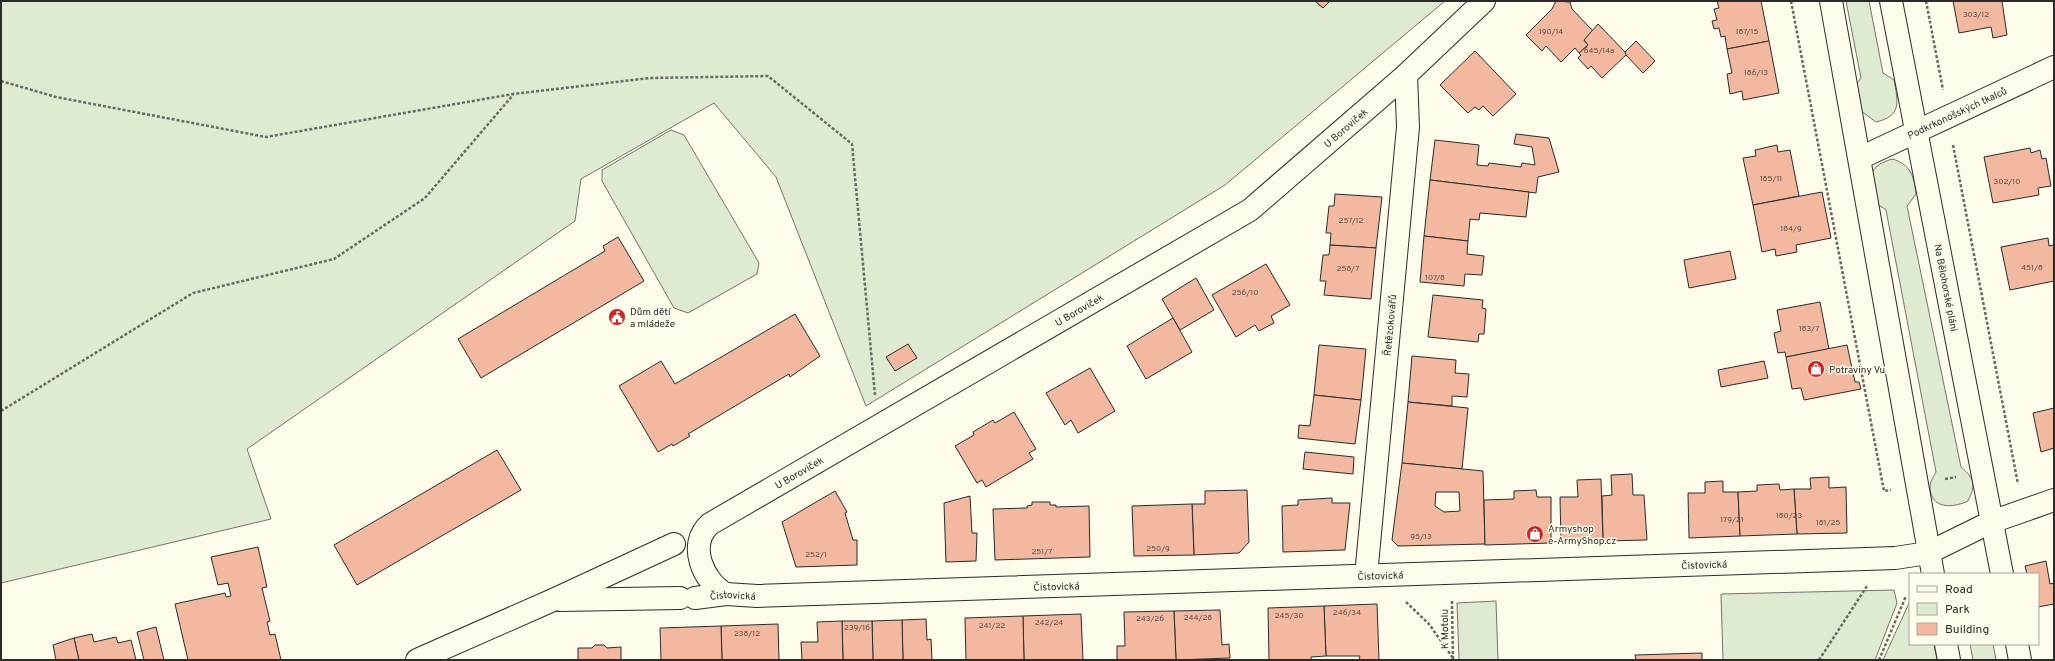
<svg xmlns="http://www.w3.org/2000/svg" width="2055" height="661" font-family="Overpass,sans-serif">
<rect width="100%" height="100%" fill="#fdfbea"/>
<g fill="#deebd1" stroke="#74746e">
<polygon points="1,1 1315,1 1323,8 1330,1 1445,1 1225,185 866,406 776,177 714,103 581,179 575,221 247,449 271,519 1,583"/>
<path d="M1846,1H1869L1883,73L1894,80C1898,102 1902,116 1876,122L1861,111L1854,87L1861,78Z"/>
<polygon points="671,130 684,135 759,263 757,274 688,313 674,308 602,181 602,170"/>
<path d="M1892,159C1911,164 1914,177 1916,194L1907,206L1961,467C1975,479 1976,484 1968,501C1953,508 1930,510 1930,486C1930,482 1934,476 1936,472L1886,210L1876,203C1871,179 1864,168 1892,159Z"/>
<polygon points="1894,590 1897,603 1875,660 1723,660 1721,594"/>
<polygon points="1496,601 1498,660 1459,660 1457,603"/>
<polygon points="1910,601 1910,644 1934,644 1937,660 1883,660"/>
<polygon points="1970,644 1993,644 1996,660 1973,660"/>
</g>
<g fill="#f2b8a0" stroke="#2b2b2b" fill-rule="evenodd">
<polygon points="1315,1 1330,1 1323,8"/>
<polygon points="1556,1 1570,2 1572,9 1593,31 1584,40 1588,45 1579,53 1575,48 1561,62 1546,46 1542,51 1526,35 1552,9"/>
<polygon points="1717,1 1761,1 1769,41 1727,49 1725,36 1721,37 1719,28 1714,29 1712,21 1717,20 1714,9 1719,8"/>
<polygon points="1953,1 2002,1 2007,35 1993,38 1991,27 1959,33"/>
<polygon points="1598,24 1627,54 1602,78 1591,66 1588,69 1578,58 1581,55 1579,53 1588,45 1584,40"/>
<polygon points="1636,41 1655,61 1643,73 1626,55 1625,52"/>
<polygon points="1769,41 1779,93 1743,100 1742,91 1730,94 1727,74 1732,73 1727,49"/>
<polygon points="1475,51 1516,94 1493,116 1483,106 1479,110 1475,107 1468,113 1440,85"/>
<polygon points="1516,134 1549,138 1559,172 1538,177 1536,193 1430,180 1435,140 1479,145 1477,165 1488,166 1489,163 1521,167 1522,163 1535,165 1532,147 1514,144"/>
<polygon points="1777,145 1778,152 1790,150 1799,196 1753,205 1743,158 1756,156 1755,150"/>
<polygon points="2030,148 2031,153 2040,150 2042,159 2046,158 2051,186 2038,188 2039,195 1993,203 1984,157"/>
<polygon points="1430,180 1529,192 1526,217 1480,213 1479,220 1470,219 1468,241 1424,236"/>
<polygon points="1822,192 1831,238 1796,245 1797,252 1776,256 1775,249 1762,252 1753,205"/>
<polygon points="1335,194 1382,197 1376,248 1330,245 1331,233 1326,233 1329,206 1334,206"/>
<polygon points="1424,236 1468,241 1467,254 1484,256 1482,275 1465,274 1464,286 1420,282"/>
<polygon points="618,237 644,281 481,378 458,339 605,251 603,246"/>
<polygon points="2048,238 2049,246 2054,245 2054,281 2010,290 2001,247"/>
<polygon points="1330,245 1376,248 1371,299 1324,295 1326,281 1320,281 1323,255 1329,255"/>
<polygon points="1730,251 1736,279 1689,288 1684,260"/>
<polygon points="1266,264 1290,305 1271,316 1274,323 1259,331 1255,325 1236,337 1212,295"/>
<polygon points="1196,278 1214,310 1180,330 1162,299"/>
<polygon points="1433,295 1483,300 1482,308 1486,309 1484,334 1479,334 1478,342 1428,337"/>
<polygon points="1820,302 1829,349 1786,357 1785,352 1778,353 1774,333 1781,331 1777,310"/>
<polygon points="795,314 820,356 790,377 789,374 688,434 690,436 673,446 672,444 658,452 619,386 661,361 675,384"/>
<polygon points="1173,318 1192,352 1146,379 1127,346"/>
<polygon points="908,344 917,358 895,371 886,357"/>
<polygon points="1319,345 1366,349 1361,400 1314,395"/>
<polygon points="1847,345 1855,382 1859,382 1861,389 1804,400 1801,388 1792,389 1786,357"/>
<polygon points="1412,356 1456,360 1455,373 1469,374 1467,397 1452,396 1452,406 1408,402"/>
<polygon points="1764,361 1768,378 1721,387 1718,370"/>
<polygon points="1090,368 1115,411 1078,433 1071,420 1065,425 1046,393"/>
<polygon points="1314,395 1361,400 1355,444 1298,438 1299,425 1310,426"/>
<polygon points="1408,402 1468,408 1462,469 1402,463"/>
<polygon points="2054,408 2054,448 2041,452 2033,413"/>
<polygon points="1014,412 1036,449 1029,453 1033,459 986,487 982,480 977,483 955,446 974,435 973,432 993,420 995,423"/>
<polygon points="497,450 521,490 357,585 334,545"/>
<polygon points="1305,452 1354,457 1353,474 1303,469"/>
<path d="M1402,463L1483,471L1485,544L1398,546L1392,540ZM1436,492H1459L1460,511L1444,512L1435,506Z"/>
<polygon points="1632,474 1633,495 1644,495 1647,540 1603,541 1602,496 1612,495 1611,475"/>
<polygon points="1829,477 1829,488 1846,487 1847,533 1797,534 1794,489 1811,489 1810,478"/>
<polygon points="1601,479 1603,541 1561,542 1560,497 1578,497 1577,480"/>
<polygon points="1723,481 1723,492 1738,492 1740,536 1689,538 1688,493 1705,493 1705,482"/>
<polygon points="1779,484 1780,490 1794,489 1797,534 1740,536 1738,492 1757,491 1757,485"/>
<polygon points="1247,490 1249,542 1239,553 1194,555 1192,504 1205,504 1205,491"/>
<polygon points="1536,490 1537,497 1551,497 1551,543 1485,545 1484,500 1514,499 1514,491"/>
<polygon points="835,491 847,512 845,513 853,540 857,540 857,565 796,567 782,522"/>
<polygon points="970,496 972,533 977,533 976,561 946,562 944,503"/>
<polygon points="1332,498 1332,503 1350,503 1345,550 1283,552 1282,506 1298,505 1298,500"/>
<polygon points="1032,502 1050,502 1050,505 1056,505 1056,507 1089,506 1090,557 995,560 993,509 1027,508 1027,506 1032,505"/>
<polygon points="1192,504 1194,555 1134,556 1132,506"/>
<polygon points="258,547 267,587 262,588 270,621 267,622 270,635 275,634 281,660 188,660 175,604 225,593 226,597 231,596 228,583 218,585 211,557"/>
<polygon points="2046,561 2050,584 2054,583 2054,604 2038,607 2038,574 2027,574 2025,566"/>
<polygon points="1377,604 1379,660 1359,660 1360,656 1326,656 1324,606"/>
<polygon points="1324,606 1326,656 1311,657 1311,660 1269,660 1268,608"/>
<polygon points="1220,610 1222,645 1229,644 1230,658 1176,660 1174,611"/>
<polygon points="1174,611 1176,660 1117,660 1117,646 1125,646 1124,612"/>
<polygon points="1081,614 1083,660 1024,660 1023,616"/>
<polygon points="1023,616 1024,660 966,660 965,618"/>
<polygon points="926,619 927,640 931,639 932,660 903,660 902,620"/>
<polygon points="902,620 903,660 873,660 872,621"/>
<polygon points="842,621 872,621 873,660 843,660"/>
<polygon points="842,621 843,660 802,660 801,642 818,642 817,622"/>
<polygon points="778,624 779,660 722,660 721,626"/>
<polygon points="721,626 722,660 661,660 660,628"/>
<polygon points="156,627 164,660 144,660 137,632"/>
<polygon points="92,634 94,642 116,637 118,643 131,640 136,660 79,660 74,638"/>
<polygon points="74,638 79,660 56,660 53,645"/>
<polygon points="595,645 604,645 607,648 621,647 621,660 578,660 578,648 592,648"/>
<polygon points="1702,653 1702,660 1636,660 1635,655"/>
</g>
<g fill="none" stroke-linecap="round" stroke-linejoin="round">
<g stroke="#2b2b2b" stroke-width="24">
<g id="minor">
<polyline points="1831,1 1933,574"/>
<path id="s1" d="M1891,1L2002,574"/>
<path id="s2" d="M1860,158L2054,67"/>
<path id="s3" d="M1366,576L1408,127L1406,75"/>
<path id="s4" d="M726,594C703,582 687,544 710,524L1250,210L1406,75L1484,1"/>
<path id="s5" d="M695,598L726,594L757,596L1895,558L1928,553L1991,522L2054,500"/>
<polyline points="560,600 680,598"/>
<polyline points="1946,644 1949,660"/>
<polyline points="2017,644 2020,660"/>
<polyline points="417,660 553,600 674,544"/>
</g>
</g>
<g stroke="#6a6964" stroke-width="2.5" stroke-dasharray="3 2" stroke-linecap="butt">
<polyline points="1791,1 1884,491 1891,490"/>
<polyline points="1926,1 1943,90"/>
<polyline points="1,81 56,97 266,137 513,94 650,78 768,76 852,144 875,395"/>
<polyline points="1953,145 2018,484"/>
<polyline points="1,411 193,293 334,259 425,198 513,95"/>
<polyline points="1945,479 1956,477"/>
<polyline points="1452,601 1453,660"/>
<polyline points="1406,602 1429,624 1453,658"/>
<polyline points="1819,660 1867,586"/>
<polyline points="1879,660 1906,596"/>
</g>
<use href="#minor" stroke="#fdfbea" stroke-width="22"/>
</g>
<defs>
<g id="civic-disc" transform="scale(0.9)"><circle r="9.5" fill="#c62828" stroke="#fdfbea"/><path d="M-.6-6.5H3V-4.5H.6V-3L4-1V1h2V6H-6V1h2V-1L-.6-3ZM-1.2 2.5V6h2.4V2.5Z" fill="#fff"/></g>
<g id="shop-disc" transform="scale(0.9)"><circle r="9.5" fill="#c62828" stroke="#fdfbea"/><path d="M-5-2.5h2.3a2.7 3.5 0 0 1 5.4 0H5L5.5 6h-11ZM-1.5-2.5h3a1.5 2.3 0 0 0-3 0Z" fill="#fff"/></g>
</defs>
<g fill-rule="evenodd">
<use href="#civic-disc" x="617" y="317"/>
<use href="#shop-disc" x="1816" y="369"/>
<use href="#shop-disc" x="1535" y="534"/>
</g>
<g text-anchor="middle" stroke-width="3" stroke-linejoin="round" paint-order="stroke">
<g font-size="8" fill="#5d4e48">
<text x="1976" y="17">303/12</text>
<text x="1551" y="34">190/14</text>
<text x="1747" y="34">187/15</text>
<text x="1599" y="53">645/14a</text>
<text x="1756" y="75">186/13</text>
<text x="1771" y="181">185/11</text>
<text x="2007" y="184">302/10</text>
<text x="1351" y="223">257/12</text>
<text x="1791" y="231">184/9</text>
<text x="2032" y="270">451/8</text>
<text x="1348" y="271">258/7</text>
<text x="1435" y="280">107/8</text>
<text x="1245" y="295">256/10</text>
<text x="1809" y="331">183/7</text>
<text x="1789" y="518">180/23</text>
<text x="1732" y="522">179/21</text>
<text x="1828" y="525">181/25</text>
<text x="1421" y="539">95/13</text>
<text x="1158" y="551">250/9</text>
<text x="1042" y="554">251/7</text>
<text x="816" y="557">252/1</text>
<text x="1347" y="615">246/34</text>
<text x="1289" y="618">245/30</text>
<text x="1198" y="620">244/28</text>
<text x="1150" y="621">243/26</text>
<text x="1049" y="625">242/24</text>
<text x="992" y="628">241/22</text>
<text x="857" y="630">239/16</text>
<text x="747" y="636">238/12</text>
</g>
<g font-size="10" fill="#2b2b2b" stroke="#fdfbea">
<text dy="4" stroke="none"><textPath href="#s2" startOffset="107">Podkrkonošských tkalců</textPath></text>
<text dy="4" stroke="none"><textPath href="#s4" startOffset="834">U Boroviček</textPath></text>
<text dy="4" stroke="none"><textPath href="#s1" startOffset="292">Na Bělohorské pláni</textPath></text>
<text dy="4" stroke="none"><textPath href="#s4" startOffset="510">U Boroviček</textPath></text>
<text dy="4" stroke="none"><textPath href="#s3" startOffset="252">Řetězokovářů</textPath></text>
<text dy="4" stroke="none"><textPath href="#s4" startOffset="186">U Boroviček</textPath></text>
<text dy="4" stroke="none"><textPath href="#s5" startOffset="1010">Čistovická</textPath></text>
<text dy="4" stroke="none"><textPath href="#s5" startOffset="686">Čistovická</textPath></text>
<text dy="4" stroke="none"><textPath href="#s5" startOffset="362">Čistovická</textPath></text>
<text dy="4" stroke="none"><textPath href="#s5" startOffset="38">Čistovická</textPath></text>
<text transform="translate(1444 629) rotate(-91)" y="4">K Motolu</text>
</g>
<g font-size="10" fill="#2b2b2b" stroke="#fdfbea" text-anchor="start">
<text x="630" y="315">Dům dětí<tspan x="630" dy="12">a mládeže</tspan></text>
<text x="1829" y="373">Potraviny Vu</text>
<text x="1548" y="532">Armyshop<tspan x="1548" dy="12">e-ArmyShop.cz</tspan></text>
</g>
</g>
<rect width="2055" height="661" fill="none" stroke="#2b2b2b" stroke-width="4"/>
<rect x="1909" y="573" width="130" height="72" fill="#fdfbea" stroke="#a9a89e"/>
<rect x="1917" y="586" width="20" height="6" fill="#fdfbea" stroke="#a9a89e"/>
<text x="1945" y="593" font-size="12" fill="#2b2b2b">Road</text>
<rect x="1917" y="603" width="20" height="12" fill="#deebd1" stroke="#a9a89e"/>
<text x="1945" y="613" font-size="12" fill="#2b2b2b">Park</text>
<rect x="1917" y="623" width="20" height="12" fill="#f2b8a0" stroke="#a9a89e"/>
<text x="1945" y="633" font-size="12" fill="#2b2b2b">Building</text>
</svg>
